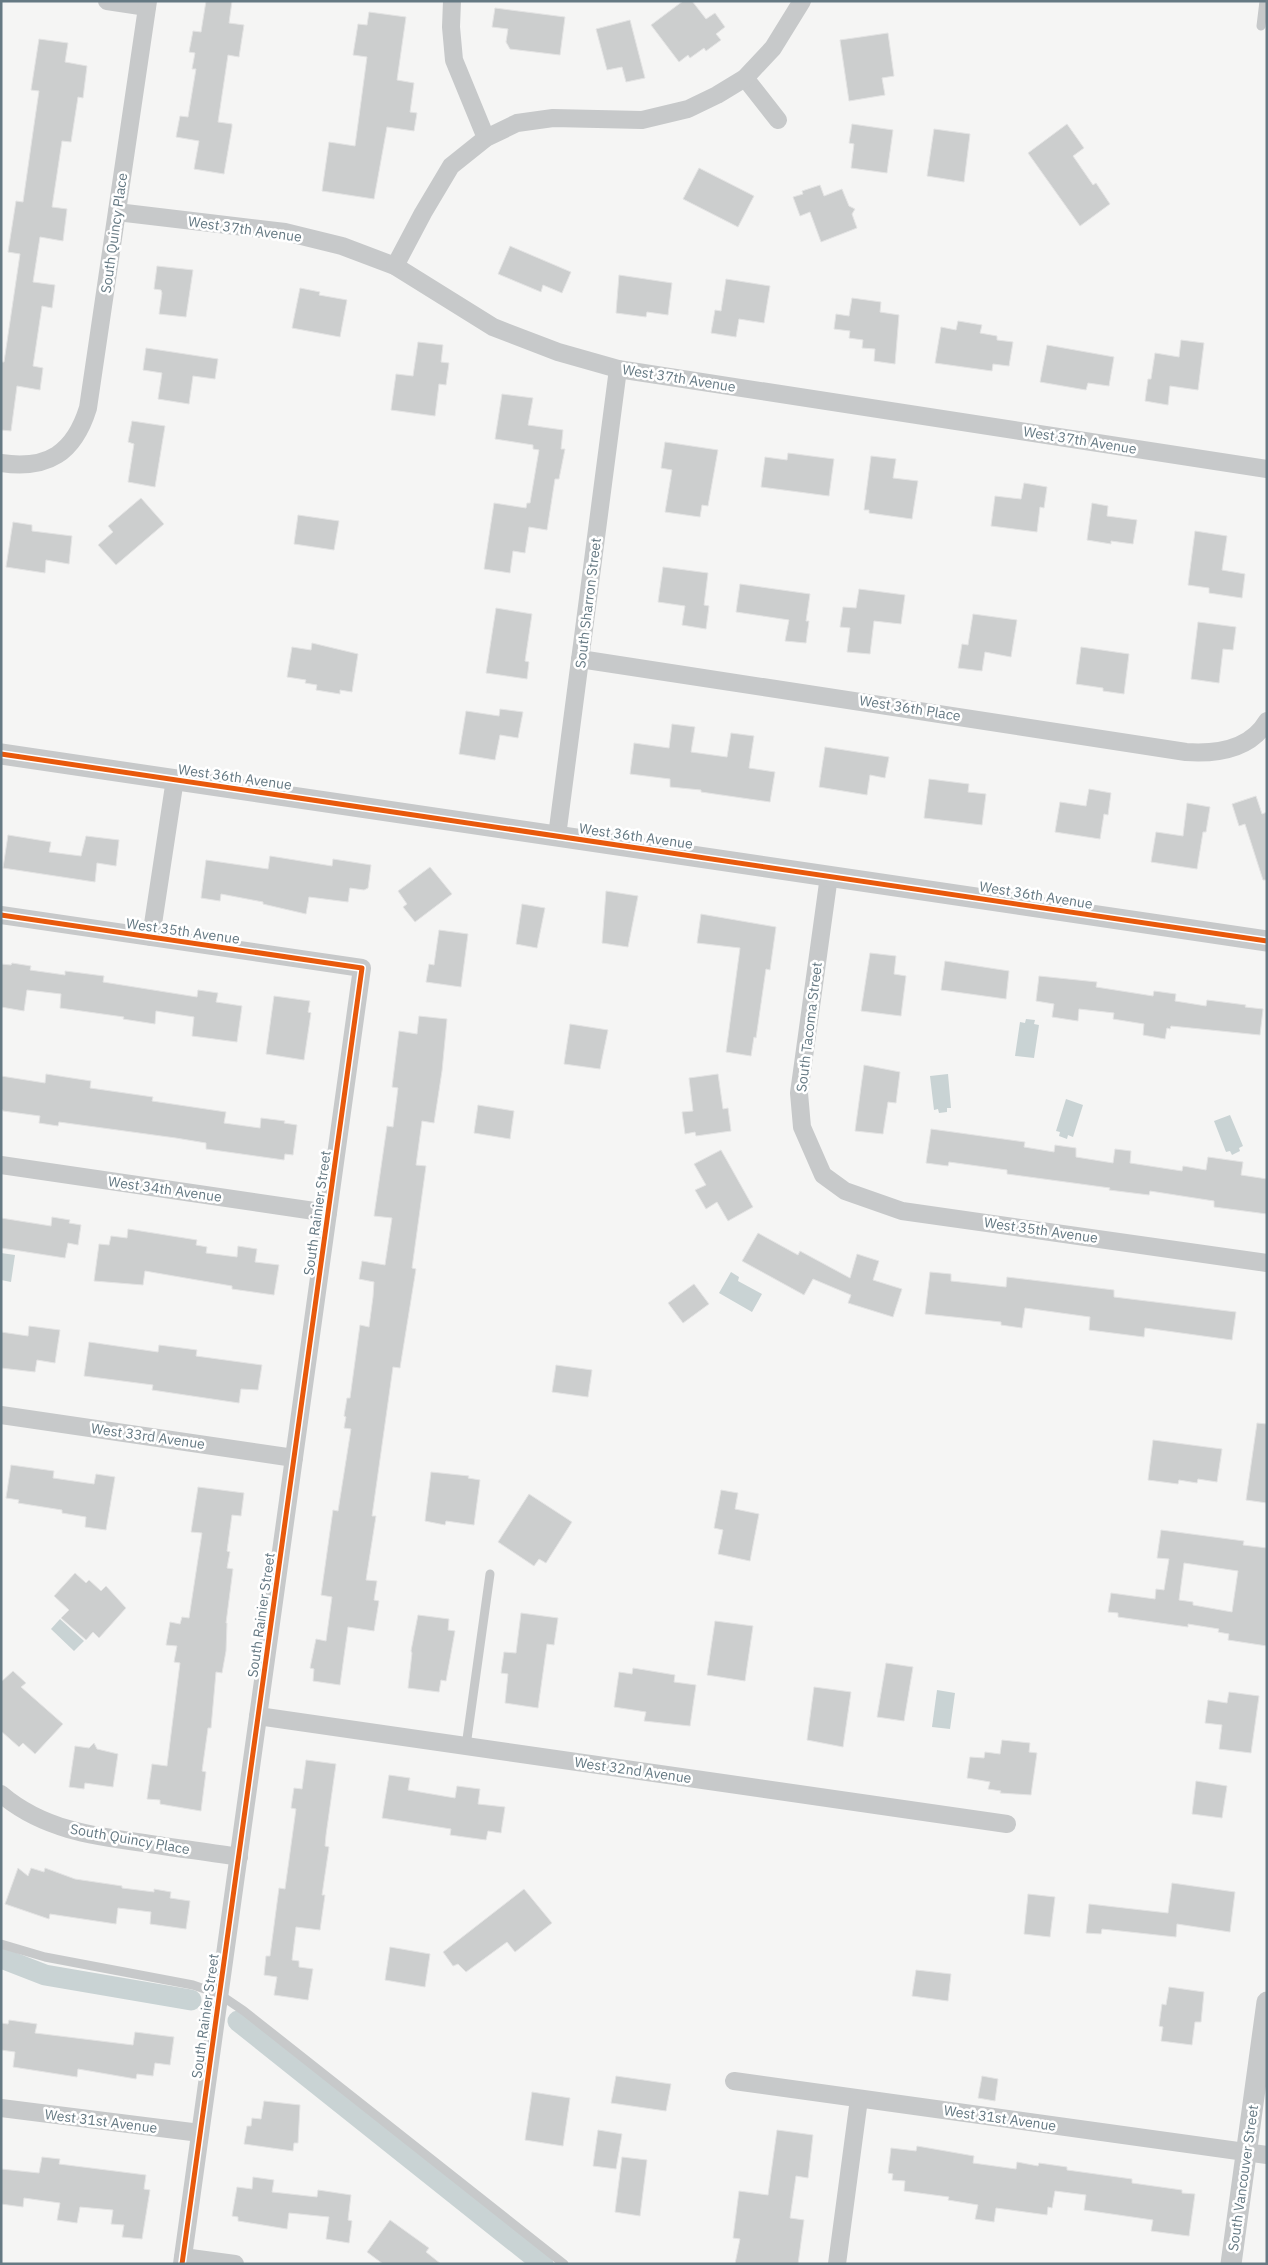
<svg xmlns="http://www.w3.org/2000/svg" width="1268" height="2265" font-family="'IBM Plex Sans',sans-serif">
<rect width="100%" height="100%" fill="#f5f5f4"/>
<g fill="#c9d3d4">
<polygon points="1026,1019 1035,1020 1034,1024 1039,1025 1034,1058 1015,1056 1020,1022 1025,1023"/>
<polygon points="948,1074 951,1108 947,1108 947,1112 939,1113 938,1109 934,1110 930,1076"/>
<polygon points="1066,1099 1083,1105 1073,1137 1068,1135 1067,1139 1059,1136 1060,1132 1056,1131"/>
<polygon points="1230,1115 1243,1146 1239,1148 1240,1151 1232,1155 1230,1151 1226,1152 1214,1121"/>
<polygon points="1,1253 15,1255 11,1282 1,1280"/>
<polygon points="731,1272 739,1277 738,1281 762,1294 752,1312 719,1293"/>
<polygon points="60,1619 84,1641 74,1651 51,1629"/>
<polygon points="937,1690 955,1693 950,1729 932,1727"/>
</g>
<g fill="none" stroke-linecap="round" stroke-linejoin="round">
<g stroke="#c9d3d4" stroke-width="21">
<polyline points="1,1958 45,1975 191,2000"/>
<polyline points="238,2021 543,2264"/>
</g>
</g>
<g fill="#cccece" stroke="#e4e4e4" fill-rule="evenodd">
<polygon points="206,1 232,1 229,23 244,25 239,57 228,55 218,122 232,124 232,127 224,174 194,169 199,141 176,137 180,116 188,117 196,69 192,69 195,53 189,52 193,31 201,32"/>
<polygon points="683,1 692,1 706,19 715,13 725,27 716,34 721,40 706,51 704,48 690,58 688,55 679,62 651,25"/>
<polygon points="495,8 565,17 560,55 510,49 506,42 508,29 492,27"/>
<polygon points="369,12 406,17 397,80 414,83 410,112 417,113 414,131 387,127 374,199 322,191 329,142 355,146 367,57 353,55 358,24 367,25"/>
<polygon points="630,20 645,78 626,82 622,67 607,70 596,29"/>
<polygon points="888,33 894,76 882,78 885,95 849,101 840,40"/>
<polygon points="39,39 68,43 65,62 87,66 83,98 78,97 71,142 62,141 52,207 67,209 63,241 40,237 33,282 55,285 52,308 42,306 33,366 43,368 40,390 17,386 11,431 1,430 1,362 4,362 20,254 8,252 16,201 23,202 33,132 39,91 31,90"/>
<polygon points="852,124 893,130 887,173 851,168 854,144 849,143"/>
<polygon points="1067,124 1084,148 1073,156 1093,185 1096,183 1110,204 1080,226 1028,153"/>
<polygon points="934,129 970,134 964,182 927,176"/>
<polygon points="699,168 754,196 738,227 683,199"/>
<polygon points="820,185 824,196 842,189 849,206 855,209 852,214 857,228 821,242 810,212 800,216 793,197 803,194 802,191"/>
<polygon points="510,246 571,272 562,293 543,285 541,292 498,274"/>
<polygon points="157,266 193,270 186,317 159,314 162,293 161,290 154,289"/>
<polygon points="619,275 672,283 668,315 647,312 646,317 616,313"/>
<polygon points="726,279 770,286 764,323 739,319 736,337 711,333 715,310 721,311"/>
<polygon points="300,288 320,292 319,295 347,300 340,337 292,328"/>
<polygon points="852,298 881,302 880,312 899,315 895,364 874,361 875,349 862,348 863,340 849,338 850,331 834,329 836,314 849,316"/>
<polygon points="958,321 982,325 980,333 997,336 997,340 1013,342 1009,366 993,364 992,371 935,363 941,327 956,330"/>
<polygon points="1181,340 1204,343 1198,390 1170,386 1168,405 1145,401 1148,379 1151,379 1155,353 1179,357"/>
<polygon points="418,342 443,345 441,362 449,363 446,385 439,384 435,416 391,410 396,374 413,376"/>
<polygon points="1047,345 1114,357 1109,386 1088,383 1086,390 1040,382"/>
<polygon points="146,348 218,359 215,379 193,376 189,404 158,399 162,373 143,370"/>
<polygon points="502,394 533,398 528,425 563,430 561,449 565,449 559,479 555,479 547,530 529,527 525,553 513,551 510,573 484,569 494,503 526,508 527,503 530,503 539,450 533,449 533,445 495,439"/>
<polygon points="132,421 165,426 155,487 128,482 134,444 128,442"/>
<polygon points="665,442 718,450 708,506 702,505 700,517 665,512 672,470 661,468"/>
<polygon points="788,453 834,459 829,496 761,487 765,457 787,460"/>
<polygon points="871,456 896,459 893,478 918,481 912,519 869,513 869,510 864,510"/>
<polygon points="1024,483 1047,487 1044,508 1040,507 1037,532 991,526 995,496 1021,499"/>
<polygon points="141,498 164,524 116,565 98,545 113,532 108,526"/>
<polygon points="1092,503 1108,506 1107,516 1137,520 1133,544 1111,541 1111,544 1087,540"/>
<polygon points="298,515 339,521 334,550 294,544"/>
<polygon points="13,522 32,525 32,531 72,536 69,564 46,560 45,573 6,567"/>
<polygon points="1195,531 1227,536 1222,570 1245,574 1242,598 1209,593 1209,588 1188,585"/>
<polygon points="663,567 708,573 704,605 709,606 706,629 682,625 685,606 658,602"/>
<polygon points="740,584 810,594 806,621 809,621 806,643 785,641 789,620 736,612"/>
<polygon points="859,589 905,595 901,624 874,621 870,654 847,652 850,628 840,627 843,607 856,608"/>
<polygon points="496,608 532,614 525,661 529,662 527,679 486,673"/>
<polygon points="973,614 1017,620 1011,657 985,652 982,671 958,668 962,644 968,645"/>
<polygon points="1198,622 1236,627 1233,650 1223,649 1219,683 1191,679"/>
<polygon points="312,643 358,654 352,692 340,690 340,694 316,690 317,685 305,683 306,680 287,677 292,647 311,650"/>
<polygon points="1081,647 1129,654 1124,694 1103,691 1103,688 1076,684"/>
<polygon points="500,709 523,712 518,738 500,735 495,760 459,754 466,711 499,716"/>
<polygon points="672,724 695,727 691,752 727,757 731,733 754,736 749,768 775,772 770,802 701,792 701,790 670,787 670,779 630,774 634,743 669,748"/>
<polygon points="825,747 889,757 885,778 870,775 867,795 819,787"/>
<polygon points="929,779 969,784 968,792 986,794 982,825 924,818"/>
<polygon points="1089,789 1111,793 1108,815 1104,814 1100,839 1055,832 1060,802 1086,806"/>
<polygon points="1256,796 1262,814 1267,812 1267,880 1263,880 1245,824 1239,826 1232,804"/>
<polygon points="1187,803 1210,807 1206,832 1203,832 1197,869 1151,862 1156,832 1183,836"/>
<polygon points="8,835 51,842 49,852 81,856 86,836 119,840 116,866 97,863 95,882 3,868"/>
<polygon points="270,856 332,866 333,859 371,865 368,888 364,890 350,888 348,902 309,897 306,914 263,904 263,902 221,894 220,901 201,898 206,860 268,869"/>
<polygon points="430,867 452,894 415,922 403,907 407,904 398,891"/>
<polygon points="606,891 638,896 628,947 602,943"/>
<polygon points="522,904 545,908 537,948 516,944"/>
<polygon points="701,914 776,927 770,970 766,969 756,1038 754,1037 751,1056 726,1052 740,948 697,943"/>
<polygon points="439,930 468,934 461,987 426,982 429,964 434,965"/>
<polygon points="870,953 896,956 894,974 906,976 901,1016 861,1011"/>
<polygon points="945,961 1009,971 1006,999 941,990"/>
<polygon points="12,963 31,966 30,970 65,975 65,971 104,976 103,982 197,997 198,990 218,993 216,1002 242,1006 237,1042 192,1036 194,1017 156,1011 155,1024 123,1019 124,1017 60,1008 61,994 27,990 24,1011 1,1007 1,964 11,965"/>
<polygon points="1039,976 1097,982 1096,987 1153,996 1154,991 1176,994 1175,1001 1206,1006 1207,1000 1246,1005 1245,1007 1263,1009 1260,1035 1171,1026 1170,1029 1167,1028 1165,1039 1143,1035 1144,1024 1113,1019 1114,1013 1079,1009 1078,1021 1052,1017 1054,1004 1036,1001"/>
<polygon points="274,996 310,1001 308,1012 311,1013 304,1060 266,1054"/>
<polygon points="419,1016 447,1019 442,1071 434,1123 422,1121 416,1165 426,1166 412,1268 416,1269 400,1368 393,1367 372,1516 376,1516 366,1580 377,1581 374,1600 379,1601 374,1631 348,1627 340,1685 313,1681 314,1669 310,1668 316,1639 326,1641 332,1597 321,1595 333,1510 338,1511 351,1429 344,1428 346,1417 344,1416 347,1398 350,1398 360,1325 369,1327 373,1297 374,1282 359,1279 362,1261 385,1265 392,1218 374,1216 387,1126 393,1127 398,1088 392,1087 399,1031 417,1034"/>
<polygon points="570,1024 608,1030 600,1069 564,1064"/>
<polygon points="864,1065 900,1072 896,1103 888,1102 883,1134 855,1131"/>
<polygon points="46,1074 91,1081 90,1088 153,1097 152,1101 226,1112 224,1123 260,1128 261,1118 285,1121 284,1123 297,1125 293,1155 285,1154 284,1160 206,1149 206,1143 176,1138 59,1122 58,1126 39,1123 40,1116 3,1111 1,1108 1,1076 45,1083"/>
<polygon points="718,1074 723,1109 728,1108 731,1131 696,1136 695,1132 685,1134 682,1112 693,1111 689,1078"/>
<polygon points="478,1105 514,1111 510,1139 474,1133"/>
<polygon points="931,1129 1025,1142 1024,1147 1054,1152 1055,1145 1076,1148 1076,1157 1113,1163 1115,1149 1131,1151 1130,1163 1182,1171 1183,1166 1206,1170 1208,1157 1243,1162 1241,1175 1267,1179 1267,1214 1214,1207 1214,1201 1150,1191 1149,1195 1109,1190 1110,1188 1007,1174 1007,1170 949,1162 948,1166 926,1163"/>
<polygon points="721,1150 753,1207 728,1221 717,1202 706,1209 695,1190 706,1185 694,1164"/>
<polygon points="52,1217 70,1220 69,1223 81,1225 78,1245 68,1243 65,1258 1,1248 1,1218 51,1226"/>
<polygon points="128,1229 197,1240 196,1245 207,1247 206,1253 237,1257 238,1246 257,1249 255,1262 279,1265 274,1295 232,1289 232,1286 145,1271 143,1285 94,1281 99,1244 109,1245 111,1236 127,1238"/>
<polygon points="758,1233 798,1255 800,1251 850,1278 857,1254 879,1261 873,1280 902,1289 893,1317 848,1303 851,1295 813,1279 804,1295 742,1261"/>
<polygon points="930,1272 951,1274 951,1281 1006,1287 1007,1277 1114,1290 1114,1297 1236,1312 1232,1340 1145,1328 1144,1337 1089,1330 1090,1317 1025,1308 1022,1328 1001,1325 1001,1322 925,1314"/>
<polygon points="694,1284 709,1304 683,1323 668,1303"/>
<polygon points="29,1326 60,1330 55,1363 37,1360 35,1372 1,1368 1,1332 28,1336"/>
<polygon points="89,1342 158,1352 159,1345 197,1350 196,1356 262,1365 258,1390 241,1389 239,1403 152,1390 153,1385 84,1376"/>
<polygon points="556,1365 592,1370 588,1397 552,1392"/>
<polygon points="1257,1423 1267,1424 1267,1503 1246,1500"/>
<polygon points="1153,1440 1222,1449 1217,1482 1198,1479 1197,1483 1179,1480 1178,1484 1148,1480"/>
<polygon points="11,1465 54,1471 53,1478 94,1484 96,1474 115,1477 106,1530 85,1527 86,1517 62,1513 62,1510 18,1503 19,1500 6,1498"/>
<polygon points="431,1472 469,1476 468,1478 480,1480 474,1525 446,1521 445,1525 425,1521"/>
<polygon points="198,1487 244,1493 241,1516 232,1515 227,1551 230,1552 227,1568 233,1569 226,1623 227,1623 226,1651 222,1673 216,1672 211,1728 208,1728 202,1771 206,1772 201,1811 160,1804 160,1800 147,1799 152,1764 167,1766 180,1663 174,1662 177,1646 166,1645 170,1622 180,1624 182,1617 189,1618 202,1533 191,1532"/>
<polygon points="721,1490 738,1493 735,1509 759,1514 750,1561 718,1554 723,1530 714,1528"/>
<polygon points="529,1494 572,1522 546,1563 539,1559 534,1566 498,1542"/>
<path d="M1161,1530L1244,1541L1243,1545L1267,1548V1646L1228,1640L1229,1634L1218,1632L1219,1629L1188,1624V1627L1118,1617V1613L1108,1612L1111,1593L1155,1599L1156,1589L1164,1590L1169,1559L1157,1558ZM1184,1563L1238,1571L1232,1612L1193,1605V1602L1179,1600Z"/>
<polygon points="75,1573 86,1583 89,1580 101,1591 106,1586 126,1608 99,1638 93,1632 86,1640 61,1618 69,1610 54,1596"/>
<polygon points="521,1613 558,1618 554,1645 547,1644 538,1708 505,1703 508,1674 501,1673 504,1652 516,1653"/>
<polygon points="418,1615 449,1619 448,1630 455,1631 446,1681 441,1680 439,1692 408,1688 412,1653 411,1651"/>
<polygon points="715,1621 753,1626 745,1681 707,1675"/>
<polygon points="886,1663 913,1667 904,1721 877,1717"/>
<polygon points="633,1668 675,1675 674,1682 696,1685 690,1726 644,1721 646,1712 614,1707 619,1672 632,1674"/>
<polygon points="13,1671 26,1683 21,1687 63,1724 35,1754 23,1743 19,1747 1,1731 1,1682"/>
<polygon points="814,1687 851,1692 843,1747 807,1740"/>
<polygon points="1229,1692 1259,1696 1251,1753 1219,1749 1222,1725 1205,1723 1208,1700 1227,1703"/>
<polygon points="1002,1740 1030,1743 1029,1752 1037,1753 1031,1795 1000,1793 1001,1791 988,1789 990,1782 967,1778 970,1757 984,1758 985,1752 1000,1754"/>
<polygon points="94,1743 97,1749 118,1754 113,1787 85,1783 84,1789 69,1787 75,1746 89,1748"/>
<polygon points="306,1760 336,1764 326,1835 325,1846 329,1847 322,1895 325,1895 320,1930 296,1927 292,1960 299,1961 299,1967 313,1969 308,2000 274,1995 277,1977 264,1975 266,1956 270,1956 279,1888 285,1889 296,1809 291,1808 294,1788 302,1789"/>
<polygon points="389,1775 410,1778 408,1790 455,1798 457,1786 480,1789 478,1804 505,1807 501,1833 488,1831 486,1840 450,1835 451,1829 382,1818"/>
<polygon points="1196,1781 1227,1786 1222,1818 1192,1814"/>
<polygon points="18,1868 28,1876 31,1868 44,1872 45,1868 75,1879 122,1886 122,1888 154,1892 154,1889 171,1892 170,1898 190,1901 186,1929 150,1924 151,1912 118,1908 116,1924 50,1914 49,1919 5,1904"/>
<polygon points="1172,1883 1235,1892 1230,1932 1177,1924 1176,1937 1102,1929 1101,1934 1086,1933 1089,1904 1168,1913"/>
<polygon points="524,1889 552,1923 515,1952 507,1942 466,1972 458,1964 453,1966 443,1952"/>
<polygon points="1028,1894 1055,1897 1050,1937 1024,1934"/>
<polygon points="390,1947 430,1954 425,1987 385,1980"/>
<polygon points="916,1970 951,1974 948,2001 912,1996"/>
<polygon points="1169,1987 1204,1992 1201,2022 1195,2022 1192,2045 1161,2041 1163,2027 1159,2026 1162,2004 1166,2005"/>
<polygon points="9,2020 37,2024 35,2033 133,2045 135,2032 174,2037 170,2065 155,2063 153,2076 137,2074 136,2079 78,2069 77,2077 13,2067 15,2052 1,2050 1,2023 8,2024"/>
<polygon points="616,2076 671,2084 666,2111 611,2103"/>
<polygon points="982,2076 998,2079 995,2101 978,2098"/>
<polygon points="532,2092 570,2098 563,2146 525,2140"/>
<polygon points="264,2101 300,2105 298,2143 294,2143 293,2151 244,2144 247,2126 251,2126 252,2118 261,2119"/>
<polygon points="598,2130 622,2134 616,2169 593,2166"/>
<polygon points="777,2130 813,2135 808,2178 796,2176 790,2218 804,2220 798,2264 735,2264 740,2239 733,2238 739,2191 768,2195"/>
<polygon points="917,2146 974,2156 973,2163 1016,2169 1017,2162 1038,2166 1039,2163 1067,2167 1067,2170 1132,2179 1132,2183 1182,2190 1182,2193 1195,2194 1189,2236 1151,2231 1153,2220 1084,2210 1086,2195 1055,2191 1052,2208 1048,2207 1047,2215 996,2208 994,2222 975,2219 978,2205 948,2200 949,2197 904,2191 905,2181 892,2180 893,2174 888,2173 891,2148 916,2151"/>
<polygon points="42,2157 60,2159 59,2164 146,2175 144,2189 150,2190 142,2239 122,2237 124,2225 111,2224 113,2210 80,2207 77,2223 57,2220 60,2203 24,2198 23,2207 1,2204 1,2169 39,2173"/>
<polygon points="622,2157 647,2160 640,2216 615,2212"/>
<polygon points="253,2177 274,2180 272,2192 317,2197 318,2190 351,2195 348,2220 352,2221 349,2243 326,2239 329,2217 289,2213 287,2229 238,2221 238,2217 232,2216 237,2187 252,2189"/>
<polygon points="390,2220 429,2248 426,2252 441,2264 383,2264 367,2252"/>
</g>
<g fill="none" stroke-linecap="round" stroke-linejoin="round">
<g stroke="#c7c9ca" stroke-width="9">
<polyline points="1261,26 1264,1"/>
<polyline points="466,1746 490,1574"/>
<polyline points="1,1944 45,1957 193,1985 219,1994 244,2011 564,2264"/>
</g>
<g stroke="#c7c9ca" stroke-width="18">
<polyline points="107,1 147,7"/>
<polyline points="452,1 451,27 454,60 486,138"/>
<polyline points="745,78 778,120"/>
<polyline points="117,212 285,232 342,246 395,266 493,327 558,352 618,369 1267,469"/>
<polyline points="395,266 423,213 451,166 486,138 517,123 553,118 642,120 688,109 717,95 745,78 773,48 802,1"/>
<path d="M1,463C48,470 74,453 88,408L148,1"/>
<path d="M580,659L1186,752C1216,754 1250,750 1267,721"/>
<polyline points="557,836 618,369"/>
<polyline points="829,876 799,1093 802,1127 823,1175 845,1191 902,1211 1267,1263"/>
<polyline points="1,915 362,968 182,2264"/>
<polyline points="151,937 175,779"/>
<polyline points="1,1165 328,1213"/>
<polyline points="1,1415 294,1458"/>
<polyline points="258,1716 1007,1824"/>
<path d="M1,1794C42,1829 92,1836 144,1843C175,1848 207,1852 239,1857"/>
<polyline points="734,2081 1267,2155"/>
<polyline points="1,2108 200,2133"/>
<polyline points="183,2257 235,2264"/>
<polyline points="837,2264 859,2099"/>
</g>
<g stroke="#c7c9ca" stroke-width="21">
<polyline points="1,754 1267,941"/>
<polyline points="1231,2264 1267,2002"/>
</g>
<g stroke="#fff" stroke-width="8">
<g id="cycleway">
<polyline points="1,754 1267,941"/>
<polyline points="1,915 362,968 182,2264"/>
</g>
</g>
<use href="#cycleway" stroke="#e8590c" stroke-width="5"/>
</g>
<g text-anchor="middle" stroke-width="5" stroke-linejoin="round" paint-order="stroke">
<g font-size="14" fill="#657983" stroke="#fff">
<text transform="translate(245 229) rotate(8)" y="5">West 37th Avenue</text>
<text transform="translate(114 233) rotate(-82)" y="5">South Quincy Place</text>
<text transform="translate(679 378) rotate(9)" y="5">West 37th Avenue</text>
<text transform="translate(1080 440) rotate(9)" y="5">West 37th Avenue</text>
<text transform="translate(588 603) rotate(-83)" y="5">South Sharron Street</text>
<text transform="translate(910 708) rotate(9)" y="5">West 36th Place</text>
<text transform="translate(235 777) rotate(8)" y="5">West 36th Avenue</text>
<text transform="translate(636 836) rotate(8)" y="5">West 36th Avenue</text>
<text transform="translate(1036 895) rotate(9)" y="5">West 36th Avenue</text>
<text transform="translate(183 931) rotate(8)" y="5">West 35th Avenue</text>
<text transform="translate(809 1027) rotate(-83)" y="5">South Tacoma Street</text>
<text transform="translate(165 1189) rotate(8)" y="5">West 34th Avenue</text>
<text transform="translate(317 1213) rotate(-82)" y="5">South Rainier Street</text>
<text transform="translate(1041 1230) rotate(8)" y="5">West 35th Avenue</text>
<text transform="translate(148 1436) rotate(8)" y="5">West 33rd Avenue</text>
<text transform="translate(261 1615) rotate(-82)" y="5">South Rainier Street</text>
<text transform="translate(633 1770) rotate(8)" y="5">West 32nd Avenue</text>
<text transform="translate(130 1839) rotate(10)" y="5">South Quincy Place</text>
<text transform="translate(205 2016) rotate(-82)" y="5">South Rainier Street</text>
<text transform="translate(1000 2118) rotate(8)" y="5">West 31st Avenue</text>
<text transform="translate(101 2121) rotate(7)" y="5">West 31st Avenue</text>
<text transform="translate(1243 2178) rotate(-82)" y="5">South Vancouver Street</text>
</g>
</g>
<rect width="1268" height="2265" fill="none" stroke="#657983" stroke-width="5"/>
</svg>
